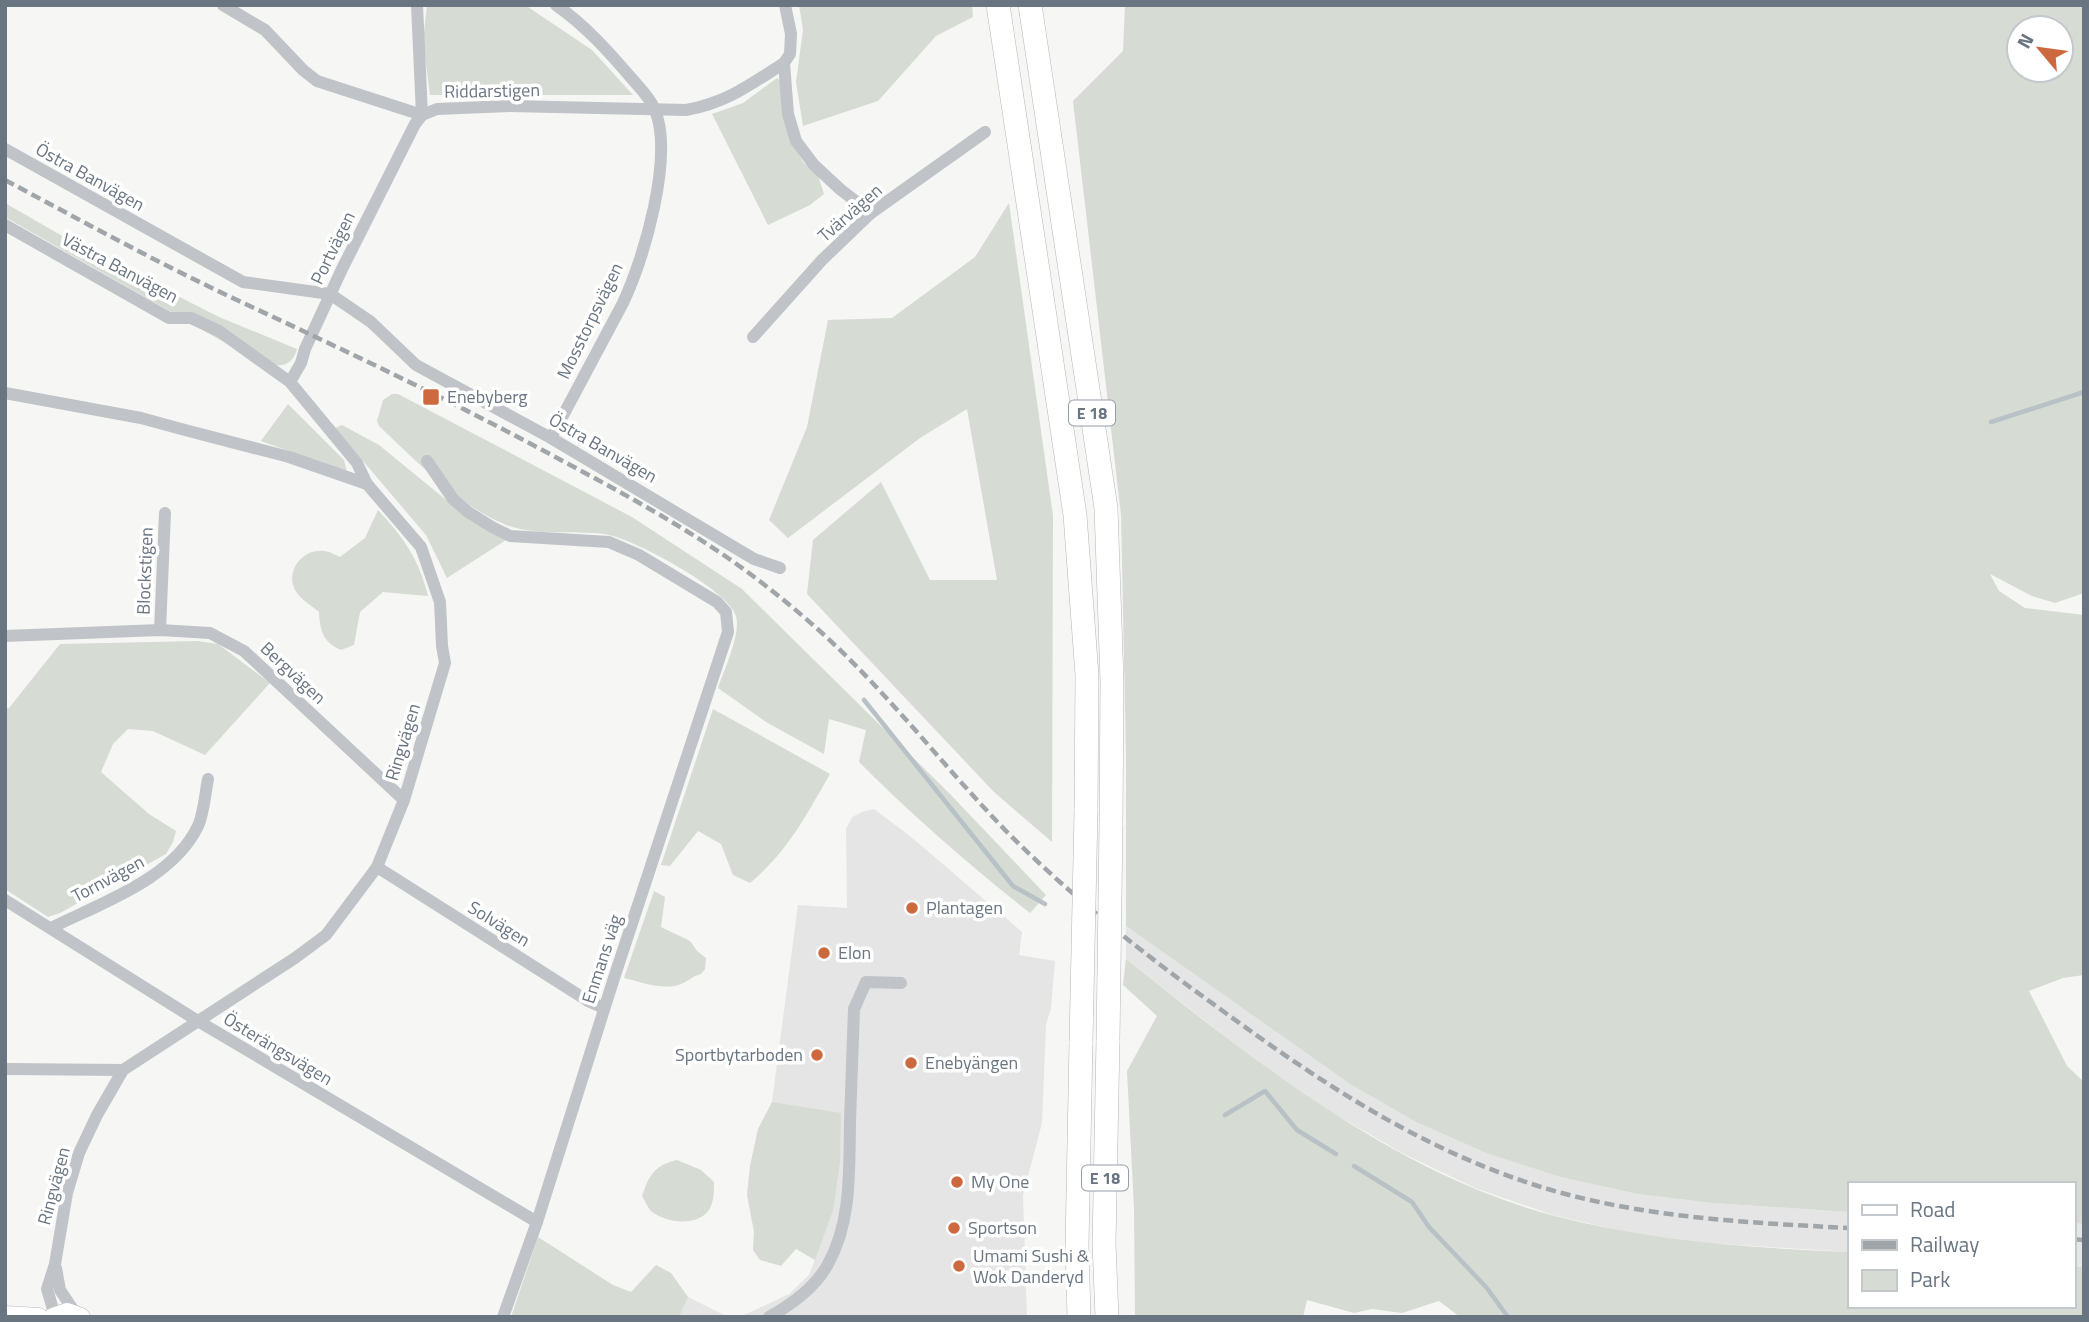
<svg xmlns="http://www.w3.org/2000/svg" width="2089" height="1322" font-family="'Titillium Web',sans-serif">
<rect width="100%" height="100%" fill="#f6f6f4"/>
<g fill="#e4e5e4">
<polygon points="874,809 910,836 1022,932 1019,955 1055,961 1051,1009 1046,1024 1042,1123 1023,1195 1027,1317 740,1317 789,1294 809,1275 833,1211 841,1114 772,1102 798,905 847,908 846,829 852,817 862,812"/>
<polygon points="1126,926 1350,1084 1416,1122 1486,1153 1560,1177 1638,1194 1712,1203 1849,1212 1849,1252 1706,1243 1630,1233 1553,1215 1475,1188 1402,1153 1333,1113 1267,1069 1126,959"/>
<polygon points="2073,1223 2084,1224 2084,1267 2073,1267"/>
<polygon points="688,1297 728,1317 679,1317"/>
</g>
<g fill="#d6dbd3" fill-rule="evenodd">
<polygon points="427,5 525,5 592,50 633,95 430,95 423,41"/>
<polygon points="799,5 972,5 973,17 936,36 878,101 803,126 796,82 803,30"/>
<path d="M1125,5H2084V593L2055,603L2032,596L1990,574L1999,591L2025,608L2084,615V975L2063,978L2029,991L2067,1066L2084,1082V1224L2073,1223V1184H1849V1212L1712,1203L1638,1194L1560,1177L1486,1153L1416,1122L1350,1084L1126,926V756L1121,515L1073,101L1123,51ZM2019,28H2061V70H2019Z"/>
<polygon points="777,78 782,82 791,140 803,162 818,175 824,194 810,205 768,225 712,114 743,103"/>
<path d="M5,203L85,249L219,317L297,349C291,371 274,366 257,361L5,217Z"/>
<polygon points="1009,203 1053,516 1052,842 994,792 807,594 813,540 881,482 930,580 997,580 967,409 920,438 788,538 769,520 807,427 828,320 892,318 975,257"/>
<path d="M392,394H398L632,517L742,589L950,794L1046,895L1030,913C970,866 913,816 859,762L866,730L829,719L824,754L766,722L718,688C724,670 741,634 736,616C729,590 631,537 604,534C571,530 535,537 504,524C461,507 413,458 379,426L377,421L383,400Z"/>
<polygon points="288,404 344,460 347,472 261,441"/>
<polygon points="342,425 379,445 467,517 506,540 447,578 426,535 335,428"/>
<path d="M378,510C404,538 419,559 428,596L383,592L360,612L354,645L341,650C323,642 320,631 319,612C312,606 302,600 297,593C283,573 302,548 324,551C329,551 335,555 340,557L365,538Z"/>
<polygon points="197,641 218,644 270,683 205,755 153,731 128,729 113,744 101,772 149,814 176,831 173,842 166,854 60,913 48,917 5,889 5,709 9,708 60,644"/>
<path d="M713,709L830,774C805,817 789,850 750,883L733,875L721,844L698,831L670,866L661,865Z"/>
<path d="M654,891L665,897L661,927L690,941L697,951L706,958L705,969L701,974C692,976 689,981 681,984C664,991 641,982 624,978Z"/>
<path d="M1126,959C1253,1060 1395,1174 1555,1216C1651,1241 1750,1248 1849,1252V1306H2073V1267H2084V1317H1460L1439,1301L1402,1313L1372,1309L1354,1313L1307,1300L1303,1317H1135L1134,1208L1127,1071L1157,1016L1123,985Z"/>
<polygon points="772,1102 841,1113 840,1162 833,1211 815,1260 796,1249 781,1266 760,1260 753,1250 754,1232 747,1195 750,1166 758,1129"/>
<path d="M677,1160L701,1170L714,1182C714,1192 714,1202 709,1210C697,1227 665,1223 651,1211C648,1208 645,1201 642,1196C649,1175 655,1165 677,1160Z"/>
<polygon points="538,1237 613,1285 631,1292 656,1265 671,1273 688,1297 679,1317 511,1317"/>
</g>
<g fill="none" stroke-linecap="round" stroke-linejoin="round">
<g stroke="#b8c1c5" stroke-width="4.5">
<polyline points="1991,422 2084,392"/>
<polyline points="864,700 1013,886 1045,904"/>
<polyline points="1225,1115 1265,1091 1297,1130 1336,1154"/>
<polyline points="1354,1166 1412,1202 1429,1227 1486,1287 1508,1317"/>
</g>
<g stroke="#b3b7bb" stroke-width="19">
<g id="secondary">
<polyline points="5,1315 39,1317"/>
<polyline points="53,1317 67,1312 81,1317"/>
</g>
</g>
<g stroke="#b3b6b9" stroke-width="24">
<g id="motorway">
<polyline points="998,5 1075,515 1087,675 1086,811"/>
<polyline points="1030,5 1106,508 1112,681 1111,825"/>
<polyline points="1079,1317 1077,1246 1081,1042"/>
<polyline points="1107,1317 1104,1244 1108,1040"/>
</g>
</g>
<g stroke="#c0c3c7" stroke-width="12">
<path d="M223,5L265,30L303,70L317,81L422,115L437,109L510,106L686,110C726,103 750,85 784,63"/>
<polyline points="785,5 791,34 790,54 784,63 788,114 796,141 814,165 841,190 871,213"/>
<polyline points="5,149 243,282 330,294 371,322 416,365 551,438 754,559 780,568"/>
<polyline points="5,225 169,318 191,318 219,331 290,382"/>
<polyline points="753,337 822,260 871,213 985,132"/>
<polyline points="5,393 141,418 185,430 289,457 367,484 421,547 440,602 442,646 445,663 404,800 377,867 326,935 295,958 123,1070 97,1115 79,1153 67,1193 55,1264 47,1289 55,1316"/>
<path d="M551,438L623,303C644,258 674,157 655,110C651,99 640,88 633,80C609,52 586,26 556,5"/>
<polyline points="427,461 453,499 468,512 492,527 510,536 609,542 639,555 717,602 726,612 728,632 614,978 537,1222 503,1317"/>
<polyline points="367,484 357,463 290,382 301,363 305,349 342,269 415,124 422,115 417,5"/>
<polyline points="160,630 165,513"/>
<polyline points="5,636 160,630 210,633 244,651 404,800"/>
<polyline points="377,867 588,1001 604,1008"/>
<polyline points="5,900 198,1021 537,1222"/>
<path d="M51,928C101,903 173,879 198,826C204,813 205,794 208,779"/>
<polyline points="5,1069 123,1070"/>
<polyline points="56,1268 60,1290 76,1314"/>
<path d="M769,1317C792,1304 815,1288 828,1264C852,1221 849,1169 850,1122C851,1084 853,1046 854,1009L866,982L901,983"/>
</g>
<use href="#secondary" stroke="#fff" stroke-width="18"/>
<use href="#motorway" stroke="#fff" stroke-width="23"/>
<g stroke="#a0a5aa" stroke-width="4.5" stroke-dasharray="10 5" stroke-linecap="butt">
<path d="M5,180C82,221 158,263 237,300C346,351 454,402 559,459C617,490 674,521 728,558C761,581 792,606 822,633C889,694 944,767 1007,832C1071,896 1142,953 1216,1006C1324,1085 1428,1155 1558,1192C1652,1218 1752,1223 1849,1228"/>
<polyline points="2073,1239 2084,1240"/>
</g>
<g stroke="#b3b6b9" stroke-width="24" stroke-linecap="butt">
<g id="motorway-bridge">
<polyline points="1108,1040 1111,825"/>
<polyline points="1081,1042 1086,811"/>
</g>
</g>
<use href="#motorway-bridge" stroke="#fff" stroke-width="23"/>
</g>
<g fill="#cc693e" stroke="#fff" stroke-width="2.5">
<rect x="422" y="388" width="18" height="18" rx="3.5"/>
<circle cx="912" cy="908" r="7"/>
<circle cx="824" cy="953" r="7"/>
<circle cx="817" cy="1055" r="7"/>
<circle cx="911" cy="1063" r="7"/>
<circle cx="957" cy="1182" r="7"/>
<circle cx="954" cy="1228" r="7"/>
<circle cx="959" cy="1266" r="7"/>
</g>
<g text-anchor="middle" stroke-width="7" stroke-linejoin="round" paint-order="stroke">
<g fill="#fff" stroke="#969ea7" stroke-width="2">
<rect x="1069" y="400.5" width="46" height="25" rx="5"/>
<rect x="1082" y="1165.5" width="46" height="25" rx="5"/>
</g>
<g font-size="16" font-weight="bold" fill="#697581">
<text x="1092" y="419">E 18</text>
<text x="1105" y="1184">E 18</text>
</g>
<g font-size="18" fill="#697581" stroke="#fff">
<text transform="translate(492 91) rotate(-1)" y="6">Riddarstigen</text>
<text transform="translate(90 177) rotate(29)" y="6">Östra Banvägen</text>
<text transform="translate(850 213) rotate(-41)" y="6">Tvärvägen</text>
<text transform="translate(333 248) rotate(-64)" y="6">Portvägen</text>
<text transform="translate(120 268) rotate(28)" y="6">Västra Banvägen</text>
<text transform="translate(590 321) rotate(-64)" y="6">Mosstorpsvägen</text>
<text transform="translate(603 448) rotate(30)" y="6">Östra Banvägen</text>
<text transform="translate(145 571) rotate(-88)" y="6">Blockstigen</text>
<text transform="translate(293 673) rotate(43)" y="6">Bergvägen</text>
<text transform="translate(403 742) rotate(-73)" y="6">Ringvägen</text>
<text transform="translate(108 879) rotate(-28)" y="6">Tornvägen</text>
<text transform="translate(499 924) rotate(32)" y="6">Solvägen</text>
<text transform="translate(602 959) rotate(-72)" y="6">Enmans väg</text>
<text transform="translate(278 1049) rotate(31)" y="6">Österängsvägen</text>
<text transform="translate(54 1186) rotate(-75)" y="6">Ringvägen</text>
</g>
<g font-size="18" fill="#697581" stroke="#fff" text-anchor="start">
<text x="447" y="403">Enebyberg</text>
<text x="926" y="914">Plantagen</text>
<text x="838" y="959">Elon</text>
<text x="803" y="1061" text-anchor="end">Sportbytarboden</text>
<text x="925" y="1069">Enebyängen</text>
<text x="971" y="1188">My One</text>
<text x="968" y="1234">Sportson</text>
<text x="973" y="1262">Umami Sushi &amp;<tspan x="973" dy="21">Wok Danderyd</tspan></text>
</g>
</g>
<rect width="2089" height="1322" fill="none" stroke="#697581" stroke-width="14"/>
<rect x="1848" y="1182" width="228" height="126" fill="#ffffff" stroke="#c3c8cd" stroke-width="2"/>
<rect x="1862" y="1205" width="35" height="10" fill="#ffffff" stroke="#c3c8cd" stroke-width="2"/>
<text x="1910" y="1217" font-size="21" fill="#697581">Road</text>
<rect x="1862" y="1240" width="35" height="10" fill="#a0a5aa" stroke="#c3c8cd" stroke-width="2"/>
<text x="1910" y="1252" font-size="21" fill="#697581">Railway</text>
<rect x="1862" y="1270" width="35" height="21" fill="#d6dbd3" stroke="#c3c8cd" stroke-width="2"/>
<text x="1910" y="1287" font-size="21" fill="#697581">Park</text>
<g transform="translate(2040 49) rotate(299)"><circle r="33" fill="#ffffff" stroke="#c3c8cd" stroke-width="2"/>
<path d="M0-5L12 26L0 18L-12 26Z" fill="#cc693e"/>
<text y="-10" font-size="19" font-weight="bold" text-anchor="middle" fill="#697581">N</text>
</g>
</svg>
